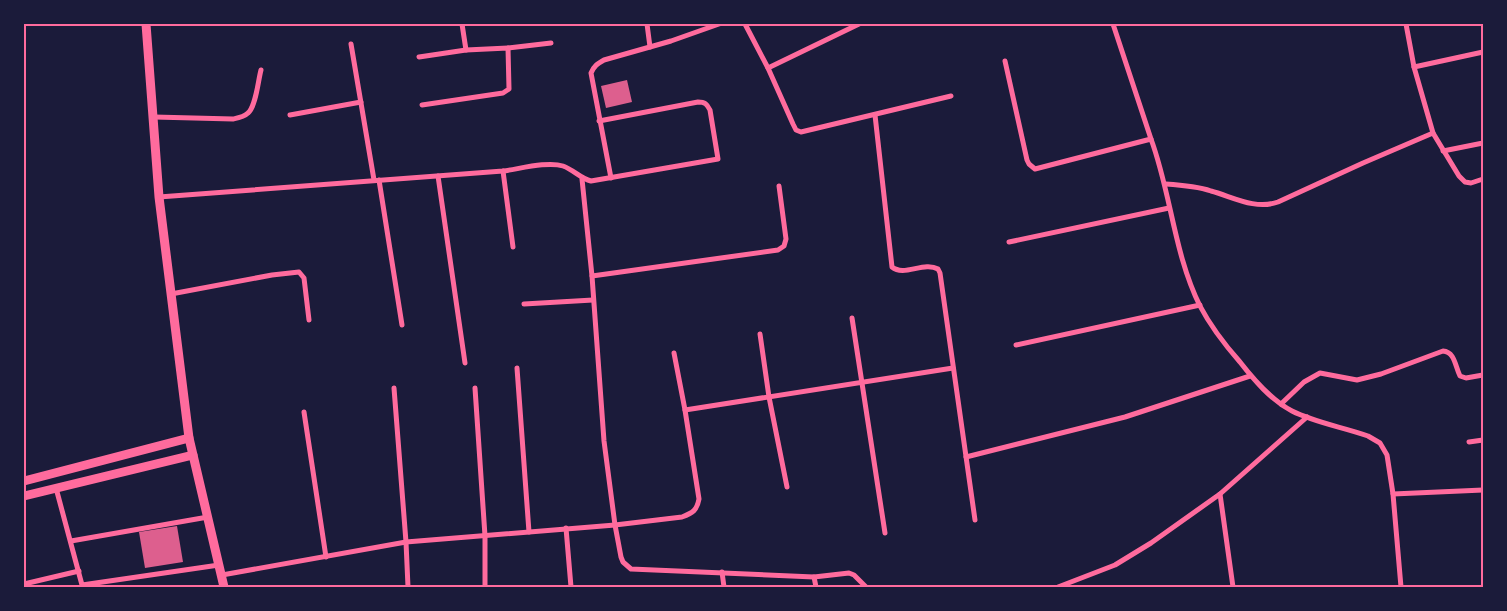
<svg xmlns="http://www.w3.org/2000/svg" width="1507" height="611" font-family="'DejaVu Sans',sans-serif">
<rect width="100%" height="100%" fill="#1b1b3a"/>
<g fill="#dd5f8e">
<polygon points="627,80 632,102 606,108 601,86"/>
<polygon points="177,526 183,562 145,568 139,532"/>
</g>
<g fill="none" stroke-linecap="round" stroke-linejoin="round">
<g stroke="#ff6b9d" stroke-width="5">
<polyline points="647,24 650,47"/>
<polyline points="745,24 768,68 793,124 796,130 801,132 951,96"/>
<polyline points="1113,24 1151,139"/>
<polyline points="1406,24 1414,67 1483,52"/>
<polyline points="351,44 374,180"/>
<polyline points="508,48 551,43"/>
<polyline points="419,57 466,50"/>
<path d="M1005,61L1027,160L1029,164L1035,169L1151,139C1171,193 1174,254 1200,306C1211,327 1225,345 1240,362C1254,380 1271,400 1292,411C1316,423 1343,427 1368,436L1380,443L1387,455L1393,494L1401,587"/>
<polyline points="768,68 859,24"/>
<polyline points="422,105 503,93 509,89 508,48 466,50 462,24"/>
<polyline points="290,115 361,102"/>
<path d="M875,115L892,267C904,277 924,261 938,269L940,273L975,520"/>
<path d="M154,117L233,119C238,118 244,117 248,113C256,106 258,81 261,70"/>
<polyline points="1433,133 1459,176 1465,182 1471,183 1483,179"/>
<polyline points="1443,151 1483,143"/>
<polyline points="503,171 513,247"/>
<polyline points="438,176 465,363"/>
<path d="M611,178L591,73C594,66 597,64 604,60L671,41L719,24"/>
<polyline points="582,179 592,276 604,441 615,525 621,557 623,562 631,569 814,577 849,573 854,575 866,587"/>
<polyline points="379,180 402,325"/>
<path d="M1165,184C1180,185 1196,186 1211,191C1233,197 1255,210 1278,202L1363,163L1433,133L1414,67"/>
<path d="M159,197L503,171C519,169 548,161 563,166C574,170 580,178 591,181L718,159L710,110C707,104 705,102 698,102L599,121"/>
<polyline points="1009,242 1169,208"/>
<polyline points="592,276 778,250 784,246 786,239 779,186"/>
<polyline points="171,294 272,275 299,272 304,278 309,320"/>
<polyline points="524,304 593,300"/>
<polyline points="852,318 885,533"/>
<polyline points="760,334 769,397 787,487"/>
<polyline points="1016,345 1200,305"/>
<polyline points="517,368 529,532"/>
<polyline points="394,388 406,542 408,587"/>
<polyline points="475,388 485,536 485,587"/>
<path d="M1281,404L1304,382L1320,373L1357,380L1381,374L1443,351C1455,352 1455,366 1460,376L1466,378L1483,375"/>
<polyline points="685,410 953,368"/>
<polyline points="304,412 326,557"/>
<polyline points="1469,442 1483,440"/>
<polyline points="966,457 1125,417 1250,376"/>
<polyline points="56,488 82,585 219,565"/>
<polyline points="1220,494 1233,587"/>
<polyline points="1393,494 1483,490"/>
<polyline points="566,528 571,587"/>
<polyline points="71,541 208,517"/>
<polyline points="722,572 724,587"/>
<path d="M222,575L406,542L615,525L682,517C693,513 697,510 699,499L685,410L674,353"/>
<polyline points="814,577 816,587"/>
<polyline points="24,584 79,571"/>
<polyline points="1058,587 1115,565 1151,543 1220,494 1307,417"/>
</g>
<g stroke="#ff6b9d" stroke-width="9">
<polyline points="146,24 159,197 189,438 224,587"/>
<polyline points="24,481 189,438"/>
<polyline points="24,496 193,455"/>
</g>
</g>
<rect width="1507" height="611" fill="none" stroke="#1b1b3a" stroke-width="50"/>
<rect x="25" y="25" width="1457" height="561" fill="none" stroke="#ff6b9d" stroke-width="2"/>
</svg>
